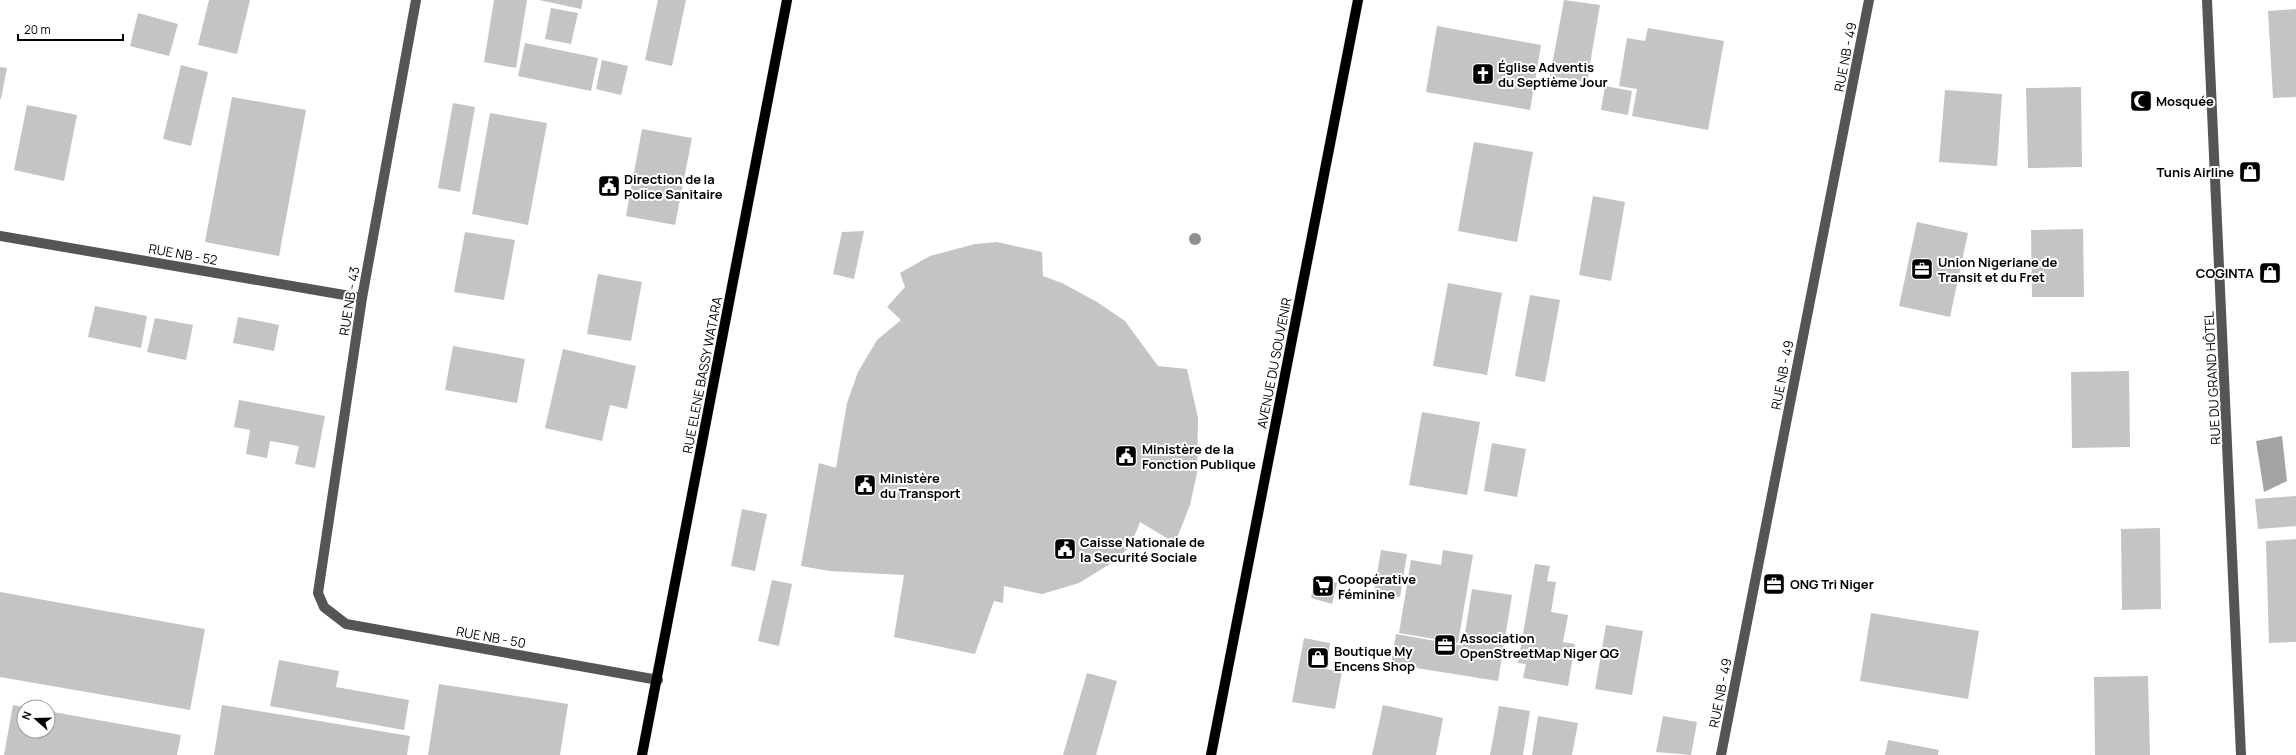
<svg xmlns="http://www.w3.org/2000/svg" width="2296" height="755" font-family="Manrope,sans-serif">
<rect width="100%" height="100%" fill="#fff"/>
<polygon fill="#a3a3a3" points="2282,436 2287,481 2264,492 2256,441"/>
<g fill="#c4c4c4">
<polygon points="209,0 250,0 237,54 198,45"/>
<polygon points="494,0 527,0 516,68 484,62"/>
<polygon points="539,0 583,0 581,9"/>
<polygon points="658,0 686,0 672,66 645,60"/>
<polygon points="1564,0 1600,5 1587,82 1550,76"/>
<polygon points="551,8 578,13 571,44 545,39"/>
<polygon points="2296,9 2296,97 2273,98 2268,11"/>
<polygon points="138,13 178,24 169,56 130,46"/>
<polygon points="1437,26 1541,45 1530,110 1426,92"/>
<polygon points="1648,28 1724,41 1708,130 1632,116 1637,89 1619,86 1627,38 1645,41"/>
<polygon points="525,43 598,58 591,91 518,76"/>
<polygon points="602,60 628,66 621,95 596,89"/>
<polygon points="181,65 208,72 191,146 163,139"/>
<polygon points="0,67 7,68 1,99 0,99"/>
<polygon points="1605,86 1632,91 1628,115 1601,110"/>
<polygon points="2081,87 2082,167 2028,168 2026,88"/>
<polygon points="1945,90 2002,94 1997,166 1939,162"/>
<polygon points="232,97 306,110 279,256 205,242"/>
<polygon points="453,103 475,107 460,192 438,188"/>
<polygon points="27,105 77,115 64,181 14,170"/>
<polygon points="490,113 547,123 528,225 472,214"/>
<polygon points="642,129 692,138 675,225 626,216"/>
<polygon points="1474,142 1533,152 1517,242 1458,231"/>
<polygon points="1593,196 1625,202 1611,281 1579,275"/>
<polygon points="1917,222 1968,233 1950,317 1899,306"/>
<polygon points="2083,229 2084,297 2032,297 2031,230"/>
<polygon points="864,231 854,279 833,274 842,232"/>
<polygon points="465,232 515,240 504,300 454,292"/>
<polygon points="997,242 1042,252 1043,276 1062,283 1097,302 1125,321 1158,366 1187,369 1198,418 1197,473 1190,505 1175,543 1140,522 1130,547 1110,564 1079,583 1042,594 1004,586 1003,603 994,601 975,654 894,637 904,575 829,571 801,566 819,463 836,468 847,403 858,372 877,340 901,320 887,307 905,287 900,273 930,256 975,244"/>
<polygon points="598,274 642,282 631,341 587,334"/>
<polygon points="1448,283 1502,293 1487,375 1433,366"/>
<polygon points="1530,295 1560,300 1545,382 1515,376"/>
<polygon points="95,306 147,316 141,348 88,337"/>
<polygon points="238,317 279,325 274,351 233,343"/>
<polygon points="155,318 193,325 186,360 147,352"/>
<polygon points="453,346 525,359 517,403 445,390"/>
<polygon points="563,349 636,366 627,409 610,405 602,441 545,428"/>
<polygon points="2129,371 2130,447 2072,448 2071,372"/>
<polygon points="239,400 325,416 315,468 295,464 299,446 270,441 267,458 246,454 250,430 234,427"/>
<polygon points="1422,412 1480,422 1467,495 1409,485"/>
<polygon points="1492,443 1526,449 1517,497 1484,491"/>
<polygon points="2296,496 2296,526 2258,529 2255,499"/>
<polygon points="742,509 767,514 755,571 731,566"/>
<polygon points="2160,528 2161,609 2122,610 2121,529"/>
<polygon points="2296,539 2296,642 2269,643 2266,541"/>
<polygon points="1381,550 1407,554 1400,597 1374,593"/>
<polygon points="1443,550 1473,555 1458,643 1399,633 1411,560 1441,565"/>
<polygon points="1535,564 1550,566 1547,581 1556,582 1551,612 1568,615 1563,642 1575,644 1568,686 1523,678 1526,664 1518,663"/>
<polygon points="1315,578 1337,583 1332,604 1311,598"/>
<polygon points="772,580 792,584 779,646 758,641"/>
<polygon points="1472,589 1512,595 1498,681 1391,664 1396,634 1463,646"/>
<polygon points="0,592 205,629 190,710 0,677"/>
<polygon points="1871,613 1979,631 1968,699 1860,681"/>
<polygon points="1606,625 1643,631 1632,695 1595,689"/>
<polygon points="1304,638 1330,643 1326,669 1342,672 1335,709 1292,702"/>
<polygon points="279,660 339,671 336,687 409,700 404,730 270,706"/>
<polygon points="1087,673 1117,681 1096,755 1063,755"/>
<polygon points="2148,676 2150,755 2095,755 2094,677"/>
<polygon points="439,684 568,704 560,755 428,755"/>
<polygon points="13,705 24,707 24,731 48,731 48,711 181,735 177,755 4,755"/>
<polygon points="222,705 410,736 407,755 214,755"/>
<polygon points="1383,705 1443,718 1436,755 1372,755"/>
<polygon points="1499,706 1530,711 1523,755 1490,755"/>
<polygon points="1538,716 1578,723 1572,755 1532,755"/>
<polygon points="1663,716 1697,722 1691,755 1656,752"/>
<polygon points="1888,740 1939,750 1938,755 1885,755"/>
</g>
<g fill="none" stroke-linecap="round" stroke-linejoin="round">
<g stroke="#dbdbdb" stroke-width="11">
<g id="major">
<polyline points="642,755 787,0"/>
<polyline points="1211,755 1358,0"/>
</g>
</g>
<g stroke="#555" stroke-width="10">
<polyline points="416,0 362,298 318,593 324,607 346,624 658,680"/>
<polyline points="2207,0 2241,755"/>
<polyline points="0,236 362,298"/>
<polyline points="1721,755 1869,0"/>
</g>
<use href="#major" stroke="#000" stroke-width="10"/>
</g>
<circle fill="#8f8f8f" cx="1195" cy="239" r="6"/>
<defs>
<g id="church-square" transform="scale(1.15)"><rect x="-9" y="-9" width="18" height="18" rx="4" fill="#000" stroke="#fff"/><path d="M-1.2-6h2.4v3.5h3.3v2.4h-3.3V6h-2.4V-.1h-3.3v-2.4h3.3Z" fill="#fff"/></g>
<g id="mosque-square" transform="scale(1.15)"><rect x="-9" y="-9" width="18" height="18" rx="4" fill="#000" stroke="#fff"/><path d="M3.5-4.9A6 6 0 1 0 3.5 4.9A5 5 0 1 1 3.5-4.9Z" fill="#fff"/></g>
<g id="shop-square" transform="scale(1.15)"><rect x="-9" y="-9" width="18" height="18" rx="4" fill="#000" stroke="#fff"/><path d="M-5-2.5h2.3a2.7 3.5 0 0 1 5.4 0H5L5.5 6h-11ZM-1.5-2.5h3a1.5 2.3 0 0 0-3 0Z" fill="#fff"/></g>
<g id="civic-square" transform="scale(1.15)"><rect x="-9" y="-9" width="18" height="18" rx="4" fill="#000" stroke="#fff"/><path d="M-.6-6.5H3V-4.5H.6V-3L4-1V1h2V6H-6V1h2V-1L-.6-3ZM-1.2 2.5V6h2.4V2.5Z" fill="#fff"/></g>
<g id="office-square" transform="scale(1.15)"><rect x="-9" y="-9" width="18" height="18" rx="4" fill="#000" stroke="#fff"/><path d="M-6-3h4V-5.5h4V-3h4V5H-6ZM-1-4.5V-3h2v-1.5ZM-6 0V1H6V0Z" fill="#fff"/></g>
<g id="supermarket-square" transform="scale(1.15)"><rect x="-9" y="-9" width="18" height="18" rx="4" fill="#000" stroke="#fff"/><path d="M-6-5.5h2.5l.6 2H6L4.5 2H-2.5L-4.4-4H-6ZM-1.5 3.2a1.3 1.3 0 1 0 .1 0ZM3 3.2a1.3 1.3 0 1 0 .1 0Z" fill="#fff"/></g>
</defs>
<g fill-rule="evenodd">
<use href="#church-square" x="1483" y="74"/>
<use href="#mosque-square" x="2141" y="101"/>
<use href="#shop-square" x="2250" y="172"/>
<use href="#civic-square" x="609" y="186"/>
<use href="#office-square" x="1922" y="269"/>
<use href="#shop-square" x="2270" y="273"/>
<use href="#civic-square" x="1126" y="456"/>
<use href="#civic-square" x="865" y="485"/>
<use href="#civic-square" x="1065" y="549"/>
<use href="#office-square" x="1774" y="584"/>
<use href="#supermarket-square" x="1323" y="586"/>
<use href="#office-square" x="1445" y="645"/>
<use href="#shop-square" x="1318" y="658"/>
</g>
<g text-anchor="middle" stroke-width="4" stroke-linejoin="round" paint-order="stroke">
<g font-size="13" fill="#000" stroke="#fff">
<text transform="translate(1845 57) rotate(-79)" y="5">RUE NB - 49</text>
<text transform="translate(183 254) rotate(10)" y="5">RUE NB - 52</text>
<text transform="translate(349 301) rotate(-81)" y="5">RUE NB - 43</text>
<text transform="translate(1274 363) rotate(-79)" y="5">AVENUE DU SOUVENIR</text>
<text transform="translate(702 375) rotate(-79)" y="5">RUE ELENE BASSY WATARA</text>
<text transform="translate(1782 375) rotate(-79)" y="5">RUE NB - 49</text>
<text transform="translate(2212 378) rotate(-93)" y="5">RUE DU GRAND HÔTEL</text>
<text transform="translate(491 637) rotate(10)" y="5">RUE NB - 50</text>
<text transform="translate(1720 693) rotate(-79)" y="5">RUE NB - 49</text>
</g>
<g font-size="13" font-weight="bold" fill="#000" stroke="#fff" text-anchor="start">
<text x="1498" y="72">Église Adventis<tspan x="1498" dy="15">du Septième Jour</tspan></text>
<text x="2156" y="106">Mosquée</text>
<text x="2234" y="177" text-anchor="end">Tunis Airline</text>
<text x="624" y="184">Direction de la<tspan x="624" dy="15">Police Sanitaire</tspan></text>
<text x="1938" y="267">Union Nigeriane de<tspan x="1938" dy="15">Transit et du Fret</tspan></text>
<text x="2254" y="278" text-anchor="end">COGINTA</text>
<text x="1142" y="454">Ministère de la<tspan x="1142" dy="15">Fonction Publique</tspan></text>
<text x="880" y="483">Ministère<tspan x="880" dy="15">du Transport</tspan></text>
<text x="1080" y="547">Caisse Nationale de<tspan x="1080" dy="15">la Securité Sociale</tspan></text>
<text x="1338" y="584">Coopérative<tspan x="1338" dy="15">Féminine</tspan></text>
<text x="1790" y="589">ONG Tri Niger</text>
<text x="1460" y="643">Association<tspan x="1460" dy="15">OpenStreetMap Niger QG</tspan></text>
<text x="1334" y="656">Boutique My<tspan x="1334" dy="15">Encens Shop</tspan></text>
</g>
</g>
<g transform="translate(36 719) rotate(290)"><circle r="19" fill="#ffffff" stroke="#999999"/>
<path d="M0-3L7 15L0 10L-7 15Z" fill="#000000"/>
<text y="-6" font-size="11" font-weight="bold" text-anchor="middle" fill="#000000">N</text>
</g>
<path d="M18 34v6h105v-6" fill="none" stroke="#000000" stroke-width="2"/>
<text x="24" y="34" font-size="12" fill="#000000" stroke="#ffffff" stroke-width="3" paint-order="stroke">20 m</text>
</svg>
